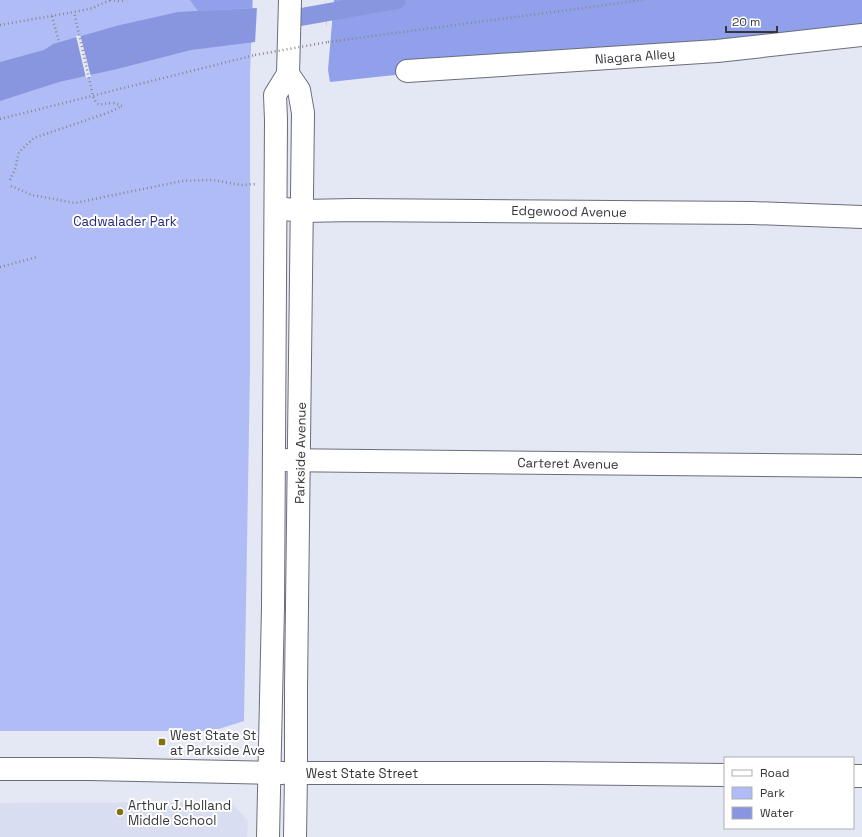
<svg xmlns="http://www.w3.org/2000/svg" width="862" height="837" font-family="'Space Grotesk',sans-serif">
<rect width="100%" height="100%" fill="#e4e7f4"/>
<polygon fill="#d8ddf1" points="231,802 248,821 247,837 0,837 0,803"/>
<polygon fill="#afbcf5" points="0,0 253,0 250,72 250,369 244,721 212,731 0,731"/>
<g fill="#91a0ea">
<polygon points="190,0 252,0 252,8 198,11"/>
<polygon points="334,0 862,0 862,24 330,82 328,70"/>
</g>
<polygon fill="#8796de" points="302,0 325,0 327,27 255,42 191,50 117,69 59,82 0,101 0,62 44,50 53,44 120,25 178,12 257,8"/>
<g fill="#e4e7f4">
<polygon points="291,0 325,0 327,29 255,44 257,6"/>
<polygon points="80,34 91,77 86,78 76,36"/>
</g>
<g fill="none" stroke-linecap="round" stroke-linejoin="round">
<polyline stroke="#8796de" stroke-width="18" points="301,17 397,0"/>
<g stroke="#6b6e7a" stroke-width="24">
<g id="minor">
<polyline points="407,71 717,51 862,35"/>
<polyline points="276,208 302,211 353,210 753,213 862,217"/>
<polyline points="274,460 862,466"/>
<polyline points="296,773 543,773 725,775"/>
<polyline points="853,776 862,776"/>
</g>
</g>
<g stroke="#6b6e7a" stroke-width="24">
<g id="major">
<polyline points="288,74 299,90 303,113 296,687 296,773 295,837"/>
<polyline points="0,769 89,769 283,773"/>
<polyline points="268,837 273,607 276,120 275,95 288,74 290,0"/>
</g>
</g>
<g stroke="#878992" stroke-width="2.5" stroke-dasharray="1 3" stroke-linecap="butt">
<polyline points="110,0 118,1 126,0"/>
<polyline points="52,16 59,42"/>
<polyline points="0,25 74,12 93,8 110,0"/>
<polyline points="328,42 643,0"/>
<polyline points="0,119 255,55"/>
<path d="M10,180L15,169L19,152L34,138L110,112L122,106C119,105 116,103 112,103C101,103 98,109 93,96L74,12"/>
<polyline points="11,186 32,195 75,203 182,181 213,180 241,185 256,184"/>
<polyline points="0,267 37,257"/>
</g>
<use href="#minor" stroke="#fff" stroke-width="22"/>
<use href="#major" stroke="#fff" stroke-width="22"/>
<polyline stroke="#878992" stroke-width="2.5" stroke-dasharray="1 3" stroke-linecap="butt" points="255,55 328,42"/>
</g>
<g fill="#827112" stroke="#fff" stroke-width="1.5">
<rect x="158" y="738" width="8" height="8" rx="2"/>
<circle cx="120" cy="812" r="4"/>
</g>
<g text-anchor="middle" stroke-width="4" stroke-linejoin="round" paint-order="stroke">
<g font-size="13" fill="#35363b" stroke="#fff">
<text transform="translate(635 56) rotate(-4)" y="5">Niagara Alley</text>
<text transform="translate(569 211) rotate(1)" y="5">Edgewood Avenue</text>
<text transform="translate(300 453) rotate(-89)" y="5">Parkside Avenue</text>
<text transform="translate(568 463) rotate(1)" y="5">Carteret Avenue</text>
<text x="362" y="778">West State Street</text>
</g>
<g font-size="13" fill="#25297c" stroke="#fff">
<text x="125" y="226">Cadwalader Park</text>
</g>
<g font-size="13" fill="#35363b" stroke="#fff" text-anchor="start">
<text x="170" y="740">West State St<tspan x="170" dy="15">at Parkside Ave</tspan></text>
<text x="128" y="810">Arthur J. Holland<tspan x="128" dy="15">Middle School</tspan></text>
</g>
</g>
<rect x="724" y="757" width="130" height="72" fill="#ffffff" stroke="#aeafb1"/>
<rect x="732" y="770" width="20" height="6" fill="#ffffff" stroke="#aeafb1"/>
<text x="760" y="777" font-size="12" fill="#35363b">Road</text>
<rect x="732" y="787" width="20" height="12" fill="#afbcf5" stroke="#aeafb1"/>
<text x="760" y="797" font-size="12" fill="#35363b">Park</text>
<rect x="732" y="807" width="20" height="12" fill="#8796de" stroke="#aeafb1"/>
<text x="760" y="817" font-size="12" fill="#35363b">Water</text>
<path d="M726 26v6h51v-6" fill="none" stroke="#35363b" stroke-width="2"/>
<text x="732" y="26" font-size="12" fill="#35363b" stroke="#ffffff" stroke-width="3" paint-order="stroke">20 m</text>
</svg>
